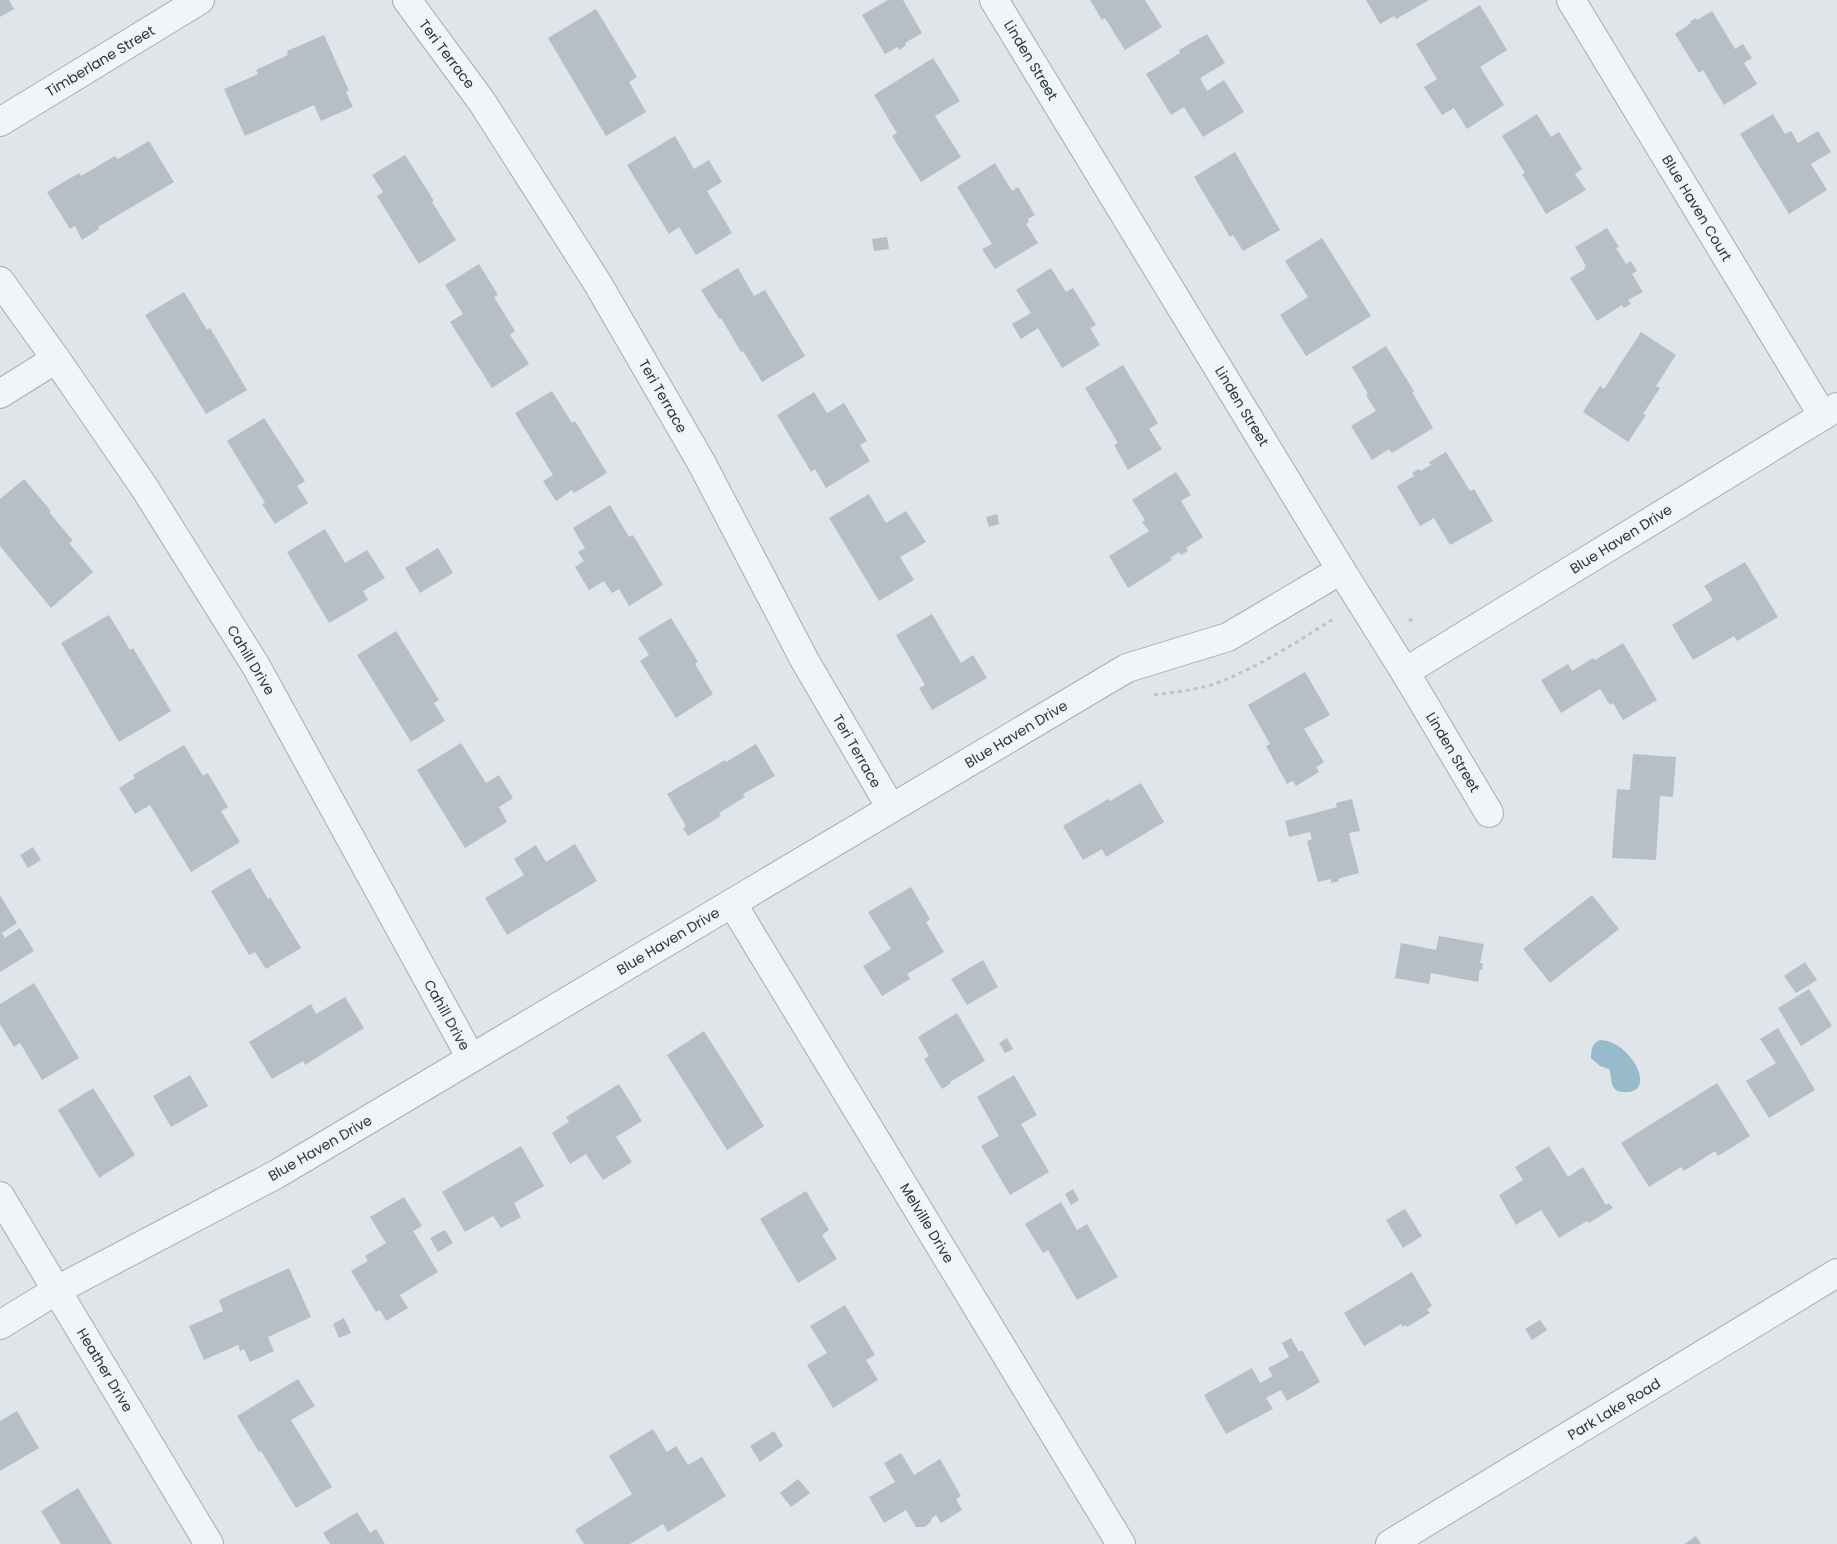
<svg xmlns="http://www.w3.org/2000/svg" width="1837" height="1544" font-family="Poppins,sans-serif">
<rect width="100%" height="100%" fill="#dfe5e9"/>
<path fill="#98bbcc" d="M1600,1040C1632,1041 1658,1094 1625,1092C1621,1092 1617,1092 1614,1088C1610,1083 1612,1075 1609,1069L1600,1066L1591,1058C1591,1050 1592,1043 1600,1040Z"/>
<g fill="#b6bfc7">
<polygon points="0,0 9,0 14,9 0,17"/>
<polygon points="888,0 903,0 922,33 905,43 906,45 899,50 898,47 885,54 862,15"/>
<polygon points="1090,0 1145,0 1162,27 1125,50 1105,18 1102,20"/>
<polygon points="1366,0 1429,0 1396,19 1394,16 1380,24"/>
<polygon points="1480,5 1507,50 1480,67 1504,105 1467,129 1454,108 1442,115 1424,87 1437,79 1416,44"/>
<polygon points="596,9 637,77 629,82 646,112 606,136 548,38"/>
<polygon points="1712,11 1735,49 1743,44 1752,58 1744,63 1757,84 1724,105 1703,70 1699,73 1675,34 1691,23 1690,21 1696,18 1697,20"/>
<polygon points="1207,34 1225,63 1200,78 1207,91 1224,80 1244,112 1203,137 1184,107 1171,115 1146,74 1180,53 1179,50"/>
<polygon points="324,35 349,91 346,92 353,107 321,121 314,105 245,136 224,89 258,74 256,70 288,55 287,51"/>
<polygon points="933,58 960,101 935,116 961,157 921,182 892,136 897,133 874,95"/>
<polygon points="1537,114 1551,137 1559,132 1582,169 1575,174 1586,190 1546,214 1522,174 1525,173 1502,136"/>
<polygon points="1773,114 1785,134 1791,131 1798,143 1818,131 1831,152 1811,164 1827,190 1789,214 1740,134"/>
<polygon points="675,136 694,169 709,160 722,182 707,191 732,233 696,255 679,227 669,234 627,165"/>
<polygon points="149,141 174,182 98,227 99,229 82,240 75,226 70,229 47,192 79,173 81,176 115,156 118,159"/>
<polygon points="1235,152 1280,230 1243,251 1233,235 1230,237 1194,177"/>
<polygon points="405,155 434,201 432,202 456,240 419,264 377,196 383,192 372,175"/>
<polygon points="995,163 1012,191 1018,187 1035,215 1028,219 1029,222 1026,224 1038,243 995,269 982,249 992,244 957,187"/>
<polygon points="1607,228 1619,247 1616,248 1626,264 1631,261 1637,271 1632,274 1643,292 1628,300 1631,304 1624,308 1622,305 1597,321 1570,278 1585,269 1584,267 1586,266 1575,247"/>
<polygon points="887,237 889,249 874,251 872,239"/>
<polygon points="1322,238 1371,316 1306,356 1280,315 1308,297 1285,261"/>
<polygon points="479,264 498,295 494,297 515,331 510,335 529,364 492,388 450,322 463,314 445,285"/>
<polygon points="738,268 754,296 765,290 805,356 762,382 743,351 741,352 721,318 719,319 701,290"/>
<polygon points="1051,268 1066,292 1073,288 1096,325 1090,328 1100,345 1062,368 1038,328 1021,339 1012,324 1031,313 1016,290"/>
<polygon points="184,292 207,330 210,328 247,390 206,414 145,315"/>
<polygon points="1641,332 1676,355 1656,386 1660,388 1643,414 1646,415 1628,442 1583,412 1600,386 1604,389"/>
<polygon points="1386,346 1414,391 1412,392 1433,428 1392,453 1389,449 1372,460 1351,426 1376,411 1366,395 1368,394 1352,367"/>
<polygon points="1123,365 1158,423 1149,429 1162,449 1128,470 1114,445 1118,443 1085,388"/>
<polygon points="552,391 572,423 575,421 607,473 574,493 572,490 556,501 543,481 553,475 515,413"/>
<polygon points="814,392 827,413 844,403 867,441 860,445 870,461 826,488 815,469 811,472 777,415"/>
<polygon points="264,418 305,481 297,486 308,503 275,524 262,504 265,503 227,441"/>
<polygon points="1446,452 1470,491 1474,489 1493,521 1450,545 1434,518 1420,526 1397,486 1414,476 1412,473 1419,469 1420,471 1431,465 1429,462"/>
<polygon points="1176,472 1191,495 1181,501 1203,537 1186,548 1188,551 1181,555 1179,552 1170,558 1172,560 1128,588 1109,556 1149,531 1142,522 1145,520 1132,500"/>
<polygon points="24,479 51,511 49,512 73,541 69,543 93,572 51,608 0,546 0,499"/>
<polygon points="869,494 886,523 906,511 926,542 900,557 914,580 879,601 829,518"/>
<polygon points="610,505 629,537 633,535 663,585 629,606 619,589 612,593 604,581 589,590 575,567 584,561 578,552 585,548 573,528"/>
<polygon points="997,514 999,524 989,527 986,517"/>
<polygon points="325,529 345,563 367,550 385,578 363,591 368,600 329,623 287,552"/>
<polygon points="438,548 453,573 420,593 405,568"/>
<polygon points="1745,562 1778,617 1737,641 1734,636 1693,660 1672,625 1713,600 1704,586"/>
<polygon points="932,614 961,663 973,655 987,678 932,710 919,688 925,685 896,635"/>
<polygon points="109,615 130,650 133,648 171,711 119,742 61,643"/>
<polygon points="671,618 698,662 695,664 713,694 676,718 640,661 649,655 638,638"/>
<polygon points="396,631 439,700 434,703 445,721 411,742 357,655"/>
<polygon points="1623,643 1657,700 1623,720 1613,703 1610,705 1600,689 1561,713 1541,680 1568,664 1572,671 1593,658 1595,660"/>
<polygon points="1305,672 1330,715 1304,729 1324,762 1316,767 1319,772 1296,786 1293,781 1287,784 1266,746 1270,744 1248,705"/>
<polygon points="461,743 486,783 499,775 513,798 499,807 507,822 465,848 417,770"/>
<polygon points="756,744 775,776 743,794 745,797 719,813 721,816 688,836 683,828 686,826 667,794 725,760 726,762"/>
<polygon points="184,745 203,776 208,773 228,807 221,811 240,842 191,872 150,805 135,814 119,788 135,778 133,775"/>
<polygon points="1633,754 1676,757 1673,797 1660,796 1656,860 1612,858 1617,789 1630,790"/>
<polygon points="1141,783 1164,822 1106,857 1102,849 1083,860 1063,826 1108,799 1110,801"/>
<polygon points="1352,799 1360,831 1349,833 1359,873 1338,879 1339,881 1331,883 1331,879 1318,882 1307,841 1312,839 1310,832 1289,837 1285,821 1337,807 1336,803"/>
<polygon points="575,844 597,881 507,935 485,898 524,875 514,859 536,845 546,862"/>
<polygon points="33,847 41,860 28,868 20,855"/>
<polygon points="250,868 268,899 270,897 301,948 266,969 255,952 249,955 211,891"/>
<polygon points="911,887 930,919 926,922 944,952 907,974 910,979 882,996 863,966 891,949 868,912"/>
<polygon points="0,895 17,923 2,933 5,938 20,928 34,951 0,972"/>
<polygon points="1592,895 1619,929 1550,983 1523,949"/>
<polygon points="1439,936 1484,944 1480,963 1483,963 1482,970 1480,970 1478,982 1431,973 1429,984 1395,978 1401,943 1436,950"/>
<polygon points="983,960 998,987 967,1005 951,979"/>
<polygon points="1805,962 1817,980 1796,993 1784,976"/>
<polygon points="34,983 79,1058 42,1080 20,1043 14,1047 0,1024 0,1004"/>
<polygon points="1809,989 1832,1026 1801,1046 1778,1008"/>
<polygon points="345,997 364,1028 305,1065 303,1061 272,1079 249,1042 311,1004 316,1014"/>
<polygon points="957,1013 985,1061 950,1082 951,1083 942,1089 924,1059 929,1056 918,1037"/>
<polygon points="1778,1028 1815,1090 1769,1118 1746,1081 1776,1063 1760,1039"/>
<polygon points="704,1031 764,1126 727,1150 667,1055"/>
<polygon points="1007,1038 1013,1049 1005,1053 999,1043"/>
<polygon points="190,1075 208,1106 171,1127 153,1096"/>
<polygon points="1014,1075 1037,1115 1021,1124 1049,1172 1010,1195 981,1146 999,1136 977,1097"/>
<polygon points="1717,1083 1750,1136 1718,1156 1715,1151 1684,1171 1681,1167 1649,1187 1621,1143"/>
<polygon points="619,1084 642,1121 616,1137 632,1162 603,1180 586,1154 570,1164 552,1133 569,1122 566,1117"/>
<polygon points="93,1088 135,1155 99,1178 58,1110"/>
<polygon points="521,1146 544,1186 514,1203 521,1217 501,1228 493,1216 465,1232 442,1192"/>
<polygon points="1549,1146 1568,1177 1583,1167 1606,1205 1609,1203 1613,1208 1589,1223 1587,1221 1559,1238 1541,1210 1516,1225 1499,1195 1523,1180 1515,1167"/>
<polygon points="1073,1189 1079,1200 1071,1205 1065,1194"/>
<polygon points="806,1191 829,1230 822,1235 837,1259 798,1283 760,1219"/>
<polygon points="404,1197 422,1226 413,1231 438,1272 400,1295 408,1308 386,1321 380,1310 376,1312 351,1271 368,1261 365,1256 386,1243 370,1217"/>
<polygon points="1061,1202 1077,1230 1087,1224 1118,1277 1077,1300 1048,1250 1043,1253 1025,1224"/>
<polygon points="1405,1209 1422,1236 1403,1248 1386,1220"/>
<polygon points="445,1230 453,1243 438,1252 430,1238"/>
<polygon points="289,1268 311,1317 268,1337 274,1351 250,1362 244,1349 240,1351 238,1345 204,1360 189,1326 223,1311 219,1300"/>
<polygon points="1412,1272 1432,1306 1427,1309 1430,1313 1407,1327 1406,1325 1402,1327 1401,1324 1364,1346 1344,1313"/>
<polygon points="845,1305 875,1355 866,1360 878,1380 833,1408 807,1365 827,1353 810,1326"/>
<polygon points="344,1318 351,1333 339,1338 333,1324"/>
<polygon points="1540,1320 1547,1330 1532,1340 1525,1329"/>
<polygon points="1291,1338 1299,1352 1302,1350 1320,1382 1287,1401 1281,1390 1266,1398 1273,1409 1226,1434 1204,1395 1252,1368 1260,1383 1273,1376 1268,1368 1289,1357 1282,1343"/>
<polygon points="298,1379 315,1406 291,1420 332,1487 296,1508 261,1451 259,1452 237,1416"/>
<polygon points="17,1411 39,1448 0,1471 0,1421"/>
<polygon points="653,1429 667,1452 676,1446 688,1465 702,1457 726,1496 668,1532 663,1524 630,1544 584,1544 575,1530 632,1494 609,1456"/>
<polygon points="774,1431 783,1446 760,1462 750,1446"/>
<polygon points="901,1453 914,1475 940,1459 961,1496 956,1499 962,1510 941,1523 936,1515 932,1518 930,1523 924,1527 916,1527 906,1510 884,1523 869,1497 895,1482 884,1463"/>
<polygon points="798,1479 810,1493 791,1507 780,1493"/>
<polygon points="78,1488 112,1544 61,1544 41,1511"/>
<polygon points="357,1512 370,1533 376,1529 385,1544 330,1544 323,1533"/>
<polygon points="1696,1536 1701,1544 1684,1544"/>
</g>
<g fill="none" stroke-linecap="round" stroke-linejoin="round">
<g stroke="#a4adb4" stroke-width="30">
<g id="minor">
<polyline points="407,0 482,102 598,284 701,462 805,661 891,808"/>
<polyline points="994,0 1341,570 1405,672 1489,813"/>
<polyline points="1571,0 1823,416"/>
<polyline points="0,122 200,0"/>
<polyline points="0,281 56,359 144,487 256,666 471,1058"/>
<polyline points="0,394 56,359"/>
<polyline points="1405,672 1837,407"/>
<polyline points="732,903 1121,1544"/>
<polyline points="0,1196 209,1544"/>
<polyline points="0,1325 57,1290 277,1174 1127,668 1228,637 1341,570"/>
</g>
</g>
<g stroke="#a4adb4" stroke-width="30">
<polyline id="tertiary" points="1390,1544 1837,1273"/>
</g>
<g stroke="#bdc3c8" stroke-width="3" stroke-dasharray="4 4" stroke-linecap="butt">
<polyline points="1409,621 1415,617"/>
<path d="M1154,695C1175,692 1197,690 1217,683C1259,667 1298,641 1335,618"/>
</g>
<use href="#minor" stroke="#f2f5f7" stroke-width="28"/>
<use href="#tertiary" stroke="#f2f5f7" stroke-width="28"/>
</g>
<g text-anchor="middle" stroke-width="5" stroke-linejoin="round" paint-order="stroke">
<g font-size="14" fill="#273642" stroke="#eff4f7">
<text transform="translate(447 54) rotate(53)" y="5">Teri Terrace</text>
<text transform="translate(1031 60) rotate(59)" y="5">Linden Street</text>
<text transform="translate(100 61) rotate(-31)" y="5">Timberlane Street</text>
<text transform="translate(1697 208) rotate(59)" y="5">Blue Haven Court</text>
<text transform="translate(663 396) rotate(60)" y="5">Teri Terrace</text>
<text transform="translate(1242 406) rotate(59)" y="5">Linden Street</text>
<text transform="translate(1621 539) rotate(-32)" y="5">Blue Haven Drive</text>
<text transform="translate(251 660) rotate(59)" y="5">Cahill Drive</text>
<text transform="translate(1016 734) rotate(-31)" y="5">Blue Haven Drive</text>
<text transform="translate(857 751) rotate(60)" y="5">Teri Terrace</text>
<text transform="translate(1453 752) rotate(59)" y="5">Linden Street</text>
<text transform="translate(668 941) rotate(-31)" y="5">Blue Haven Drive</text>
<text transform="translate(447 1015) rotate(61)" y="5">Cahill Drive</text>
<text transform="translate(320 1148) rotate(-30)" y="5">Blue Haven Drive</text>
<text transform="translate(927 1223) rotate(59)" y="5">Melville Drive</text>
<text transform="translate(105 1370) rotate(59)" y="5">Heather Drive</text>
<text transform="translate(1614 1409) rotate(-31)" y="5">Park Lake Road</text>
</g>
</g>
</svg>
